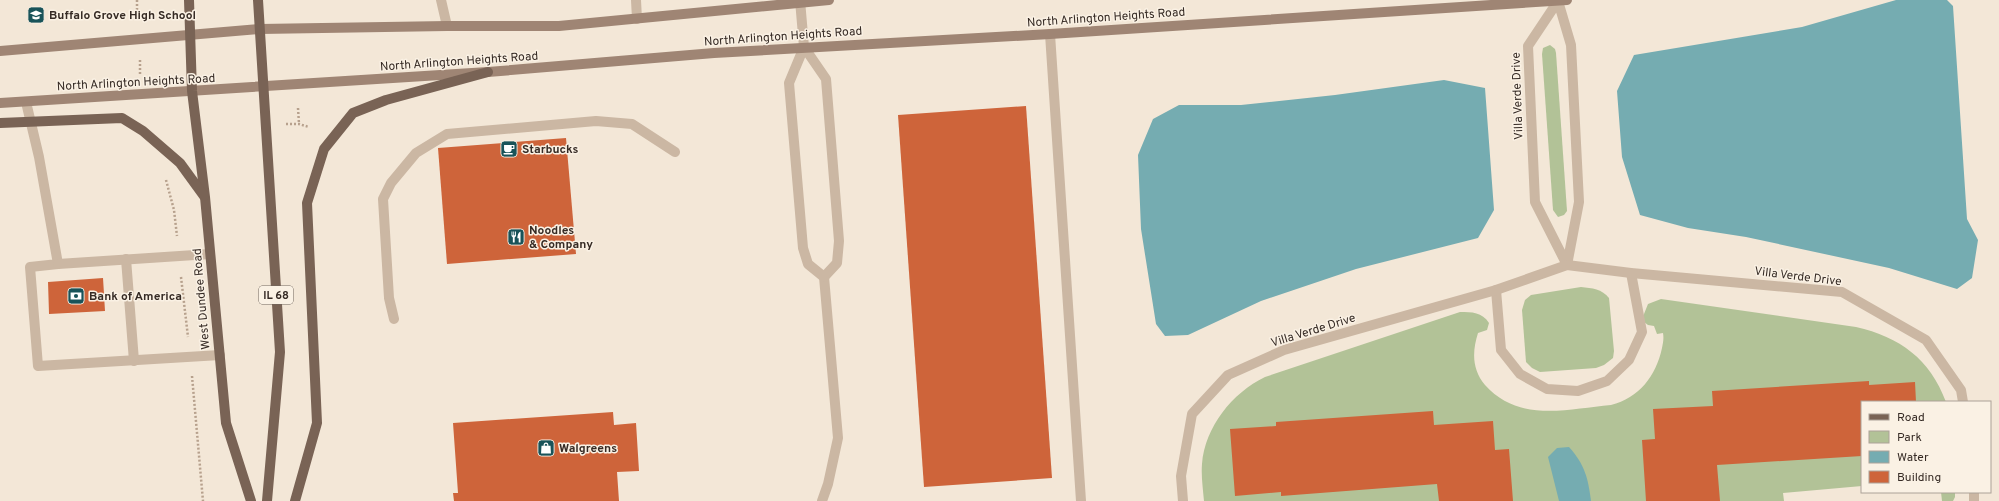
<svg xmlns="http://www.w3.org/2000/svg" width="1999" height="501" font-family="Overpass,sans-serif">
<rect width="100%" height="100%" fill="#f3e7d7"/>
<g fill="#b2c297">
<polygon points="1550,45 1555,49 1556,53 1567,211 1564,215 1558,217 1553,210 1542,54 1543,48"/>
<path d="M1581,287C1592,288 1602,289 1609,298L1614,351L1613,358L1604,365L1596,368L1540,372L1532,368L1526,362L1522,310L1525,300L1531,295Z"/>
<path d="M1661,299L1856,327C1900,337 1930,359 1946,402H1862V486L1783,493L1784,501H1204C1203,489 1201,476 1202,464C1205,427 1232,393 1265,377L1460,312C1472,312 1482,312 1489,323L1487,330L1478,333C1472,352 1472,369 1485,385C1519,423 1567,409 1611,405C1639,398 1656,376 1662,348C1663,343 1664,339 1663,333L1657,334L1654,326L1648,325L1644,322V314L1648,304Z"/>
<polygon points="1941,492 1955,492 1955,497 1953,501 1942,501"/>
</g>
<g fill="#75acb1">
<polygon points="1896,0 1947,0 1953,6 1967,219 1978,240 1972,278 1957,289 1889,268 1746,237 1688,228 1640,215 1622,157 1617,91 1634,55 1802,27"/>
<polygon points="1444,80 1485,88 1494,210 1478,238 1356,269 1261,301 1188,335 1165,336 1156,324 1141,229 1138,155 1153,119 1179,105 1241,105 1335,95"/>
<path d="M1569,447C1585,465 1588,478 1591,501H1559L1548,457L1557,448Z"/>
</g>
<g fill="#ce643a">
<polygon points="1026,106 1052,478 924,487 898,115"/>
<polygon points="566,138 576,254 447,264 438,148"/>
<polygon points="103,278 105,311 49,314 48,282"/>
<polygon points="1869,381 1869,385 1915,382 1916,402 1862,402 1862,456 1717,465 1720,501 1646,501 1642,440 1655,439 1653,409 1713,406 1712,391"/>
<polygon points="1433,411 1434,425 1493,421 1495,450 1509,449 1513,501 1439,501 1437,484 1281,496 1281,492 1235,496 1230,429 1276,426 1276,422"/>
<polygon points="613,412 614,425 636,423 639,471 617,472 619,501 454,501 453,493 458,493 453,423"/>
</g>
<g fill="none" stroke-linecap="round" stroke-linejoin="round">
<g stroke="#b7a18d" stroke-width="2.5" stroke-dasharray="2 2" stroke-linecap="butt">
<polyline points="137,0 137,19"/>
<polyline points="140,60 140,75"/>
<polyline points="298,108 299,124"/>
<polyline points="286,124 299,124 309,127"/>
<polyline points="166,180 174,210 177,236"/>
<polyline points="181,277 188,337"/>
<polyline points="192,376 203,501"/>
</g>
<g stroke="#cbb7a3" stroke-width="10">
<polyline points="441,0 447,26"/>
<polyline points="636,0 637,19"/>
<polyline points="1050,34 1081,501"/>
<polyline points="804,47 789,83 803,248 808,264 824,277 838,438 828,484 822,501"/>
<polyline points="804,47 826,79 839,241 837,263 824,277"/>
<polyline points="26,102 39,157 58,264 30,267 38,366 220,355"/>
<polyline points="126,259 134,361"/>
<polyline points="58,264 210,254"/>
<polyline points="394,319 389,298 383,199 391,183 416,153 447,134 596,121 632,124 675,152"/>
</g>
<g stroke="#cbb7a3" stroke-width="10">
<polyline points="800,0 804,47"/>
<polygon points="1558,1 1571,45 1579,202 1567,265 1535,202 1528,46"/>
<polyline points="1496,290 1501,350 1520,374 1547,389 1578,391 1607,381 1629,360 1642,332 1631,273"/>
<polyline points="1974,492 1974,501"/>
<polyline points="1183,501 1181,476 1192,414 1228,375 1284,350 1496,290 1567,265 1631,273 1842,292 1926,340 1961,390 1963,402"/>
</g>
<g stroke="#9f8574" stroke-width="10">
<polyline points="0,51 260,29 447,26 559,26 829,0"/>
<polyline points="0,103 488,72 714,53 1050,34 1567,0"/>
</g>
<g stroke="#796355" stroke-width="10">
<polyline points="189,0 192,91 205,197 226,423 251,501"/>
<polyline points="258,0 280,352 267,501"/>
<polyline points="0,123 122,118 143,131 180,163 204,196"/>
<polyline points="295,501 317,423 307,203 324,149 353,113 386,100 488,72"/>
</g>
</g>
<defs>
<g id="school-square" transform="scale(0.9)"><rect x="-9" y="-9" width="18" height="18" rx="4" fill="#195359" stroke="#faf1e4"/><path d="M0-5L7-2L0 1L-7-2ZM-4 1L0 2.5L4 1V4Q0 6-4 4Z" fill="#fff"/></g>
<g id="cafe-square" transform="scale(0.9)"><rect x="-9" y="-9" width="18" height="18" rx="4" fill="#195359" stroke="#faf1e4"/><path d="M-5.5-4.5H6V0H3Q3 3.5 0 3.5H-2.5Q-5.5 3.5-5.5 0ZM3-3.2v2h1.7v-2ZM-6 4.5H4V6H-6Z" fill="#fff"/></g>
<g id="restaurant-square" transform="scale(0.9)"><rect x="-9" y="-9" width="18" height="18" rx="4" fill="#195359" stroke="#faf1e4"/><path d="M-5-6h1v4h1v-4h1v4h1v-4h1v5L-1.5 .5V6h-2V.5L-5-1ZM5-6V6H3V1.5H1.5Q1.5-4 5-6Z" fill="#fff"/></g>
<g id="bank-square" transform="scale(0.9)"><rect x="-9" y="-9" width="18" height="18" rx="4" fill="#195359" stroke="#faf1e4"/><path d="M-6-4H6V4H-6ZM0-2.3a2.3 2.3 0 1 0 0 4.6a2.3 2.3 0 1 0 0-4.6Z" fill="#fff"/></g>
<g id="shop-square" transform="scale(0.9)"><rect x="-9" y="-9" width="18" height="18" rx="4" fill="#195359" stroke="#faf1e4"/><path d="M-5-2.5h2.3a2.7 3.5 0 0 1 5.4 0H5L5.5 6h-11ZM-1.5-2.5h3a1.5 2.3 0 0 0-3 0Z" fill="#fff"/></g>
</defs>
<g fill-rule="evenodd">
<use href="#school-square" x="36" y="15"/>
<use href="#cafe-square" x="509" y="149"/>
<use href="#restaurant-square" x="516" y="237"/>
<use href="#bank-square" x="76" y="296"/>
<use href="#shop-square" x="546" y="448"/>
</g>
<g text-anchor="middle" stroke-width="3" stroke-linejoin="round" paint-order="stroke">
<rect fill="#faf1e4" stroke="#71665e" stroke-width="1" x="259" y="286" width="34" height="18" rx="3"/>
<g font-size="11" font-weight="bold" fill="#362b25">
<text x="276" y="299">IL 68</text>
</g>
<g font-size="12" font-weight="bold" fill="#362b25" stroke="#faf1e4" text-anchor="start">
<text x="49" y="19">Buffalo Grove High School</text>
<text x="522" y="153">Starbucks</text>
<text x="529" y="234">Noodles<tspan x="529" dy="14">&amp; Company</tspan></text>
<text x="89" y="300">Bank of America</text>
<text x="559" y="452">Walgreens</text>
</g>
<g font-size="12" fill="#362b25" stroke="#faf1e4">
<text transform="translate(1106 17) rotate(-4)" y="4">North Arlington Heights Road</text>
<text transform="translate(783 36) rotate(-4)" y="4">North Arlington Heights Road</text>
<text transform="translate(459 61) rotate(-4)" y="4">North Arlington Heights Road</text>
<text transform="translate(136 82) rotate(-3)" y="4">North Arlington Heights Road</text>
<text transform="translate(1517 96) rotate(-92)" y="4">Villa Verde Drive</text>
<text transform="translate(1798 276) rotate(7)" y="4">Villa Verde Drive</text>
<text transform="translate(201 299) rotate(-95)" y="4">West Dundee Road</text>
<text transform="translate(1313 330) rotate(-17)" y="4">Villa Verde Drive</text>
</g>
</g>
<rect x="1861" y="401" width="130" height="92" fill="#faf1e4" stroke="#aca298"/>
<rect x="1869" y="414" width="20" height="6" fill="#796355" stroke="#aca298"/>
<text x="1897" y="421" font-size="12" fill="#362b25">Road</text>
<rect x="1869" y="431" width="20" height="12" fill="#b2c297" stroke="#aca298"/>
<text x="1897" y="441" font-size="12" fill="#362b25">Park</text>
<rect x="1869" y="451" width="20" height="12" fill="#75acb1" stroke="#aca298"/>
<text x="1897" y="461" font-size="12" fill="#362b25">Water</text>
<rect x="1869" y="471" width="20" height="12" fill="#ce643a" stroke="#aca298"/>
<text x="1897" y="481" font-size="12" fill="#362b25">Building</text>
</svg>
